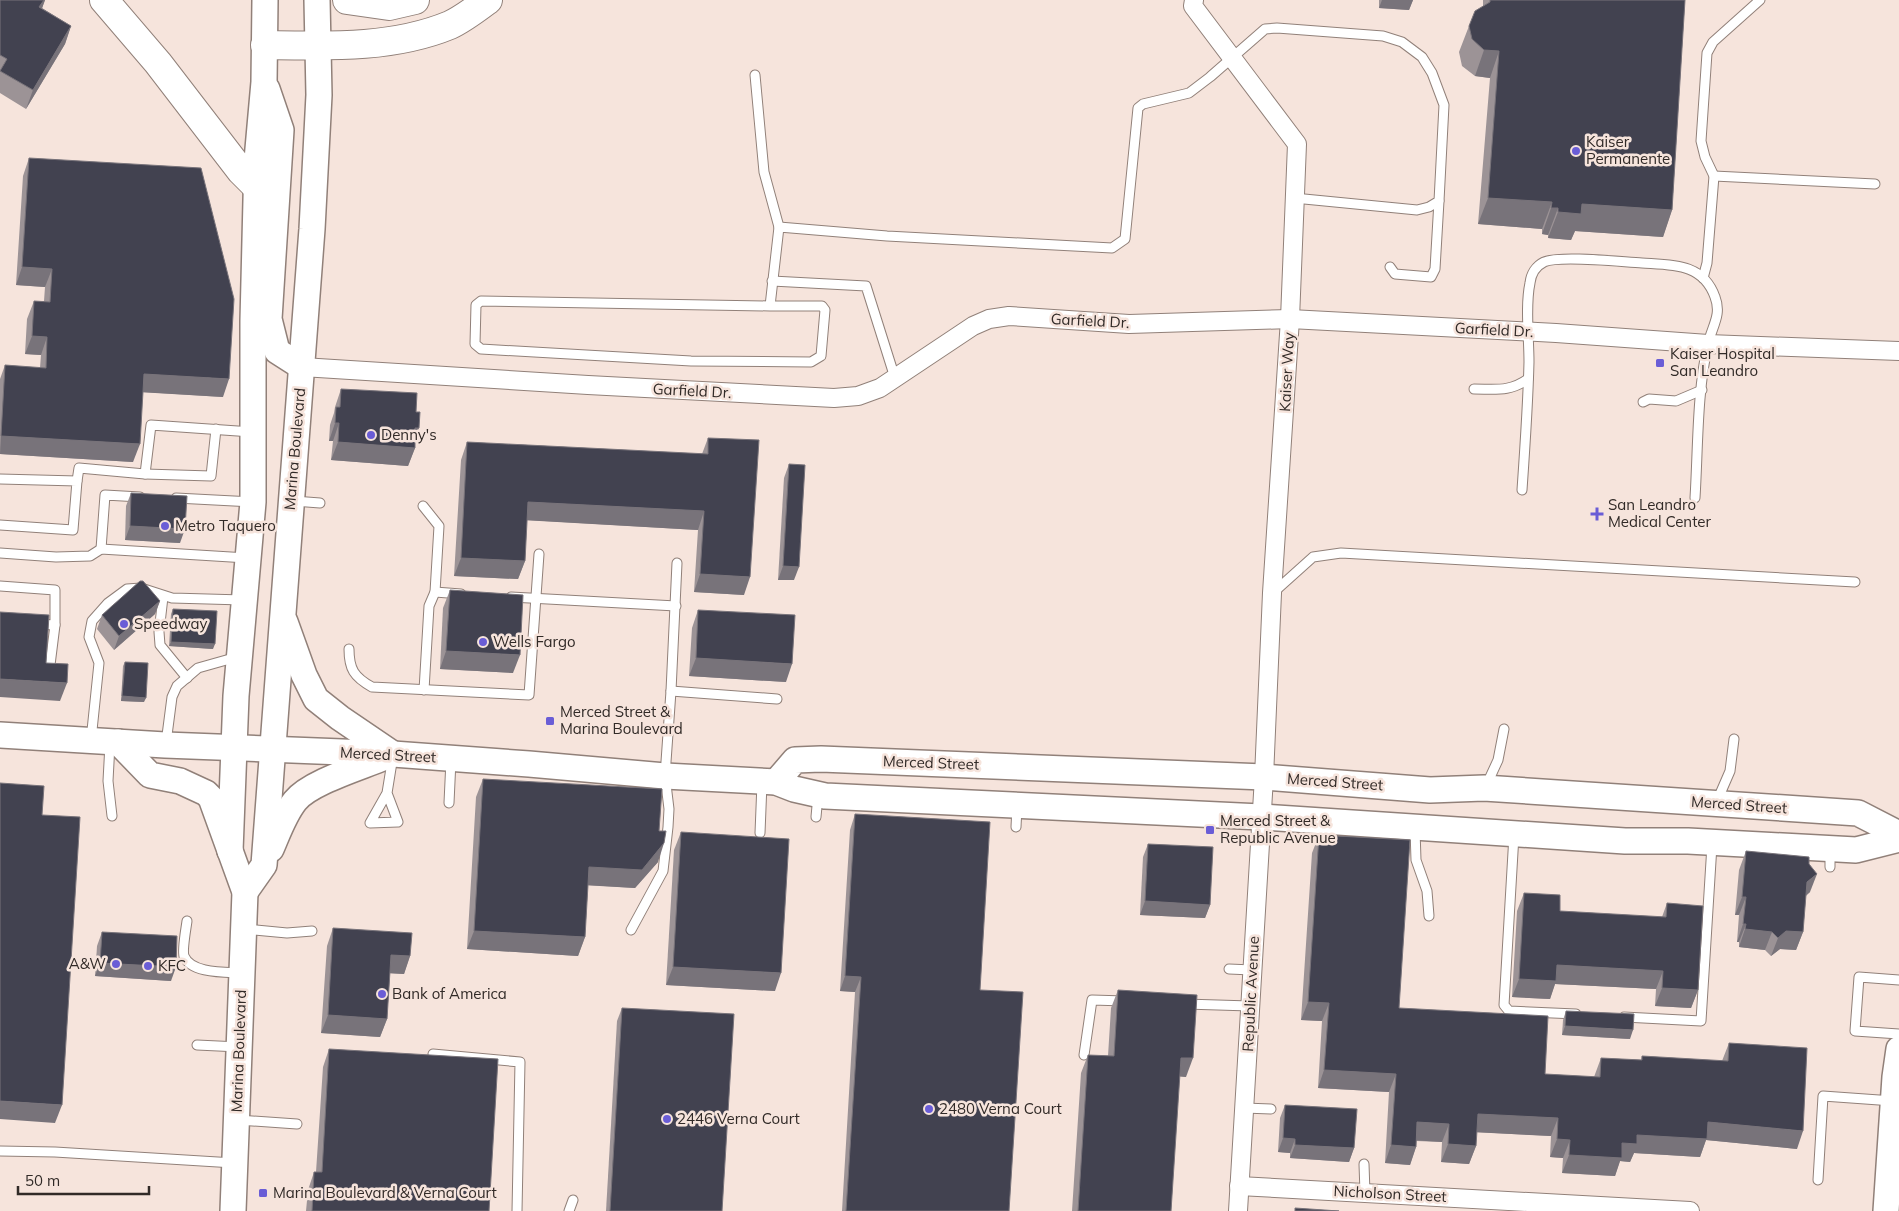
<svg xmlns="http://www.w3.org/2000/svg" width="1899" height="1211" font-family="Mulish,sans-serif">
<rect width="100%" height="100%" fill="#f6e4dc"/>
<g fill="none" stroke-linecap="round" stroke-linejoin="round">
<g stroke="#918079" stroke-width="11">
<g id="lane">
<polyline points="755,75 764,172 779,227"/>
<polyline points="1714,176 1875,184"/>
<polyline points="1390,267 1395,274 1431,277 1435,269 1439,201"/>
<polyline points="1703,278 1707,263 1714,176 1705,157 1701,141 1707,53 1713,42 1760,0"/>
<polyline points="772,281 866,286 895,378"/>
<polyline points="770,306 822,306 825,310 821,356 811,362 691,361 481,349 475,344 476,305 481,301 770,306 779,227 887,236 1112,248 1125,239 1138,108 1143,104 1189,93 1210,77 1265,29 1277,28 1383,36 1402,42 1422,57 1432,73 1444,105 1439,201 1429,207 1417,210 1294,198"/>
<path d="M1474,389C1496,389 1510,392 1528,379"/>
<polyline points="1643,402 1649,399 1676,401 1702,390"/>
<polyline points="145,474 211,476 216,429"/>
<polyline points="0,479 77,481 73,530 0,525"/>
<polyline points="77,481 79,468 145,474 151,425 252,432"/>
<path d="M1522,490C1525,447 1528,404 1529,362C1529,337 1525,306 1530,283C1531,274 1536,266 1544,262C1560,255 1622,262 1642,263C1672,265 1703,263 1715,297C1722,315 1712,326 1708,344C1697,390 1698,450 1695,498"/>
<polyline points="176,498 253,502"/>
<polyline points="294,501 320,503"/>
<polyline points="423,506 439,526 435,592 429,606 424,690"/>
<polyline points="101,549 105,495 140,497"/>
<polyline points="0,553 56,557 90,556 101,549 247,558"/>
<polyline points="0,586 55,590 55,625 38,624"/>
<polyline points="435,592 461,594"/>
<polyline points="1274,592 1313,557 1341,553 1855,582"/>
<polyline points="163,597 159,632 160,645 187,678"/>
<polyline points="511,597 676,606"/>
<path d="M349,649C349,669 354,677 372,687L529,695L539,554"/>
<polyline points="49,673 55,625"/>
<polyline points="671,691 777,699"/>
<polyline points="91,740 99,663 89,637 92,621 108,603 127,589 141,588 172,598 243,600"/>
<polyline points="166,743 172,697 177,686 198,668 237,657"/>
<polyline points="110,744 108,781 112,816"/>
<polyline points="1486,786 1498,760 1504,729"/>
<polyline points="387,793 398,822 370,823 387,793 393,756"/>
<polyline points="1717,801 1730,771 1734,739"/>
<polyline points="449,803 451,760"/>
<polyline points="816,817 818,795"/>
<polyline points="1016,827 1017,807"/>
<polyline points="1415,830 1416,860 1427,891 1429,916"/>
<polyline points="760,833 762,783"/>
<polyline points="1514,835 1504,1005 1509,1011 1576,1014"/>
<polyline points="1830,850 1830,867"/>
<path d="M187,921C186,929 182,950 184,956C191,974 226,972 242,973"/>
<polyline points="245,929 287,933 312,931"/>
<polyline points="631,930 663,871 668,827 669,809 665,776 671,691 677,563"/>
<polyline points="1229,969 1252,970"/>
<polyline points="1899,980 1859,977 1855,1031 1899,1034"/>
<polyline points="1185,1004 1250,1006"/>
<polyline points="1624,1017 1701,1021 1712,845"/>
<polyline points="197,1045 239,1047"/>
<polyline points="433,1054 520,1062 517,1211"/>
<polyline points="1084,1055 1092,1000 1125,1001"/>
<polyline points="1244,1108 1271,1109"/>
<polyline points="238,1120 297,1124"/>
<polyline points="0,1151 55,1152 234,1163"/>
<polyline points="1364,1164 1365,1193"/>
<polyline points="1818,1180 1823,1096 1893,1101"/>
<polyline points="569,1211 573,1200"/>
</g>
</g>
<g stroke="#918079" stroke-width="20">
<g id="street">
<polyline points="1194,0 1193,6 1297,144 1290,319 1272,593 1264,777 1238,1211"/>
<polyline points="302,367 588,385 834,398 858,396 880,388 973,326 989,319 1009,316 1129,324 1290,319 1556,333 1708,344 1899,351"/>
<polyline points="1239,1186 1690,1211"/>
</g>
</g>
<g stroke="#918079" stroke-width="28">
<g id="secondary">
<polyline points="267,89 281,130 269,319 277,351 302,367"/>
<polyline points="285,622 304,675 316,699 340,718 393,754"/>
<polyline points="0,735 165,745 393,754 529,764 665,776 776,782 794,789 825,796 1261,817 1625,841 1688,841 1856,850 1899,839"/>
<polyline points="118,742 150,775 180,781 206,793 211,798 245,892 233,1211"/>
<polyline points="776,782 795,760 821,759 1264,777 1430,790 1484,788 1858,813 1899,834"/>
<path d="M271,849C278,833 284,815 295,801C310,782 362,767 385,757"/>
<polyline points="230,851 236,696 253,502 253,321 257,160 264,82 265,0"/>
<polyline points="245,892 264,865 312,229 319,95 317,0"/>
<polyline points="1886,1211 1895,1077 1899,1049"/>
</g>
</g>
<g stroke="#918079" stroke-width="30">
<g id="highway">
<polyline points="104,0 158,63 241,171 257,187"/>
<polyline points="347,0 389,6 415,0"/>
<path d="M265,45C326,46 392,49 450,25C463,19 476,9 488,0"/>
</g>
</g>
<use href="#lane" stroke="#fff" stroke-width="9"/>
<use href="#street" stroke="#fff" stroke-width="18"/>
<use href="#secondary" stroke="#fff" stroke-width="25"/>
<use href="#highway" stroke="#fff" stroke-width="28"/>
</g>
<g fill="#9c9396">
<polygon points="0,0 45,0 42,8 71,26 65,44 26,109 0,93"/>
<polygon points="1379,0 1413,0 1409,10 1379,8"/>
<polygon points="1483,0 1685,0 1672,210 1663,237 1575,231 1571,240 1548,238 1548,235 1542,234 1542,229 1478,224 1490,78 1475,76 1462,66 1459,52 1469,26 1483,6"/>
<polygon points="29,158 223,397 143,392 133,462 0,454 0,379 5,365 40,368 41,355 25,354 27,319 34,301 44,301 45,287 16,285 23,176"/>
<polygon points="341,389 415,439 415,448 408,466 331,460 333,441 329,441 330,425 334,413 335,407"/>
<polygon points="708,438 744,595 694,592 698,530 527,520 525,561 518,579 454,576 461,460 467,442 702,454"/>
<polygon points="789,464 794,580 778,580 784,478"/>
<polygon points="131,493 180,543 125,540 126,506"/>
<polygon points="450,590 513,673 440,669 443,608"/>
<polygon points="160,601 155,614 114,650 97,629 102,615"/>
<polygon points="173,609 213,649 169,646 171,614"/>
<polygon points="698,610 786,682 689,676 692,628"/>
<polygon points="125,662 144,702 121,701 123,666"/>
<polygon points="483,779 658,862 635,888 588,885 585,937 578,956 467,949 476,797"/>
<polygon points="855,814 980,990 1009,1211 842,1211 855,992 840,991 850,830"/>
<polygon points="681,832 775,991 666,985 674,850"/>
<polygon points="1319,835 1399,1008 1545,1074 1594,1077 1601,1058 1641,1060 1642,1056 1722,1061 1729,1043 1797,1149 1706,1140 1700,1157 1634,1153 1630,1162 1620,1161 1615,1176 1562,1173 1563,1158 1550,1157 1551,1136 1476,1132 1476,1146 1469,1164 1441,1162 1442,1142 1416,1141 1416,1147 1410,1165 1385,1163 1389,1092 1318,1088 1322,1021 1301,1020 1312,853"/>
<polygon points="1148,844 1210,905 1205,918 1140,915 1143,857"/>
<polygon points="1746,851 1809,864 1810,892 1806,896 1803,932 1796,950 1780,949 1771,956 1765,950 1739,947 1739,942 1737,942 1739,915 1735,915 1739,870"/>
<polygon points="1524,893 1560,911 1662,917 1667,903 1698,990 1691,1008 1655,1006 1656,989 1555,984 1550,999 1512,997 1517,911"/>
<polygon points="333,928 410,956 404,974 390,973 387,1019 380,1037 321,1033 327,946"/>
<polygon points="102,932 171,981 95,976 97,946"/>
<polygon points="1118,990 1186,1077 1179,1076 1171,1211 1072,1211 1081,1073 1088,1055 1108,1056 1111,1008"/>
<polygon points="622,1008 722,1211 606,1211 617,1021"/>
<polygon points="1566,1011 1630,1039 1562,1035 1563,1020"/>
<polygon points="329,1049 489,1211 306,1211 308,1190 314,1172 316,1172 323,1067"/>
<polygon points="1285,1105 1354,1148 1349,1162 1290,1158 1290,1153 1278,1152 1280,1118"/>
</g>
<g fill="#78737a">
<polygon points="44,0 45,0 40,14 39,7"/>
<polygon points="1382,0 1413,0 1409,10 1379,8"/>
<polygon points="71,26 65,44 26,109 33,90"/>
<polygon points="1484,50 1499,51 1490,78 1475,76"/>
<polygon points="1488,198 1552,202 1542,229 1478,224"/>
<polygon points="1582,204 1672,210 1663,237 1575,231 1571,240 1548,238 1558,212"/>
<polygon points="1551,208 1558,208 1548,235 1542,234"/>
<polygon points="22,267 52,269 45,287 16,285"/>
<polygon points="32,336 47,337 41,355 25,354"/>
<polygon points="144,374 229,379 223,397 138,392"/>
<polygon points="335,423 339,423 333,441 329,441"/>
<polygon points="415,428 419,428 412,446"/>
<polygon points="1,436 140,444 133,462 0,454"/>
<polygon points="338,442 415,448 408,466 331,460"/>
<polygon points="528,502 704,511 698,530 522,520"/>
<polygon points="130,526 185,529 180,543 125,540"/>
<polygon points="461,558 525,561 518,579 454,576"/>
<polygon points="783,566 799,567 794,580 778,580"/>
<polygon points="700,574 750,577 744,595 694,592"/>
<polygon points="160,601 155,614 114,650 119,636"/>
<polygon points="171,642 215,644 213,649 169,646"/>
<polygon points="446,651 520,655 513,673 440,669"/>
<polygon points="696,658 792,664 786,682 689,676"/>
<polygon points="0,679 67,683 60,701 0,697"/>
<polygon points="122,696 146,698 144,702 121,701"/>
<polygon points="664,843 658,862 635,888 582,885 589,867"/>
<polygon points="1817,874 1810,892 1800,900 1807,882"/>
<polygon points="1742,897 1746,897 1739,915 1735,915"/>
<polygon points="1145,901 1210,905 1205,918 1140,915"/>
<polygon points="1743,924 1746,924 1739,942 1737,942"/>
<polygon points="1745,929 1772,932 1765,950 1739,947"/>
<polygon points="474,931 585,937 578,956 467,949"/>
<polygon points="1786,931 1803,932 1796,950 1780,949 1771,956 1778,938"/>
<polygon points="391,955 410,956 404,974 384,973"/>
<polygon points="100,963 176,967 171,981 95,976"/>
<polygon points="1557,965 1663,971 1656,989 1555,984 1550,999 1512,997 1519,979"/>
<polygon points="673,967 781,973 775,991 666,985"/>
<polygon points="845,976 861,977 855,992 840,991"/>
<polygon points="1662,988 1698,990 1691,1008 1655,1006"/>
<polygon points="1308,1002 1329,1003 1322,1021 1301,1020"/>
<polygon points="328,1015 387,1019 380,1037 321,1033"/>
<polygon points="1565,1026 1633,1030 1630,1039 1562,1035"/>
<polygon points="1181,1058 1193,1058 1186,1077 1174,1076"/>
<polygon points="1324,1070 1396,1074 1389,1092 1318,1088"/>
<polygon points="0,1101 62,1105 55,1123 0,1119"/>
<polygon points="1478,1114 1558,1118 1551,1136 1471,1132"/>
<polygon points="1417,1122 1449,1124 1442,1142 1411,1140"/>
<polygon points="1708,1122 1803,1131 1797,1149 1706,1140 1700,1157 1634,1153 1630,1162 1620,1161 1615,1176 1562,1173 1569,1155 1622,1143 1637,1135"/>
<polygon points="1283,1138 1295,1139 1290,1153 1278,1152"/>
<polygon points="1557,1139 1570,1140 1563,1158 1550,1157"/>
<polygon points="1448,1144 1476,1146 1469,1164 1441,1162"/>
<polygon points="1295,1145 1354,1148 1349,1162 1290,1158"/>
<polygon points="1391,1145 1416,1147 1410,1165 1385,1163"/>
</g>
<g fill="#424250" stroke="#78737a">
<polygon points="0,0 44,0 39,7 71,26 33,90 0,71 7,59 0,55"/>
<polygon points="1490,0 1685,0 1672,210 1582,204 1581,214 1558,212 1558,208 1551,208 1552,202 1488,198 1499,51 1484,50 1472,39 1469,26 1475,11 1490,2"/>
<polygon points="29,158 201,168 234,299 229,379 144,374 140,444 1,436 5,365 46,368 47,337 32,336 34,301 50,302 52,269 22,267"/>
<polygon points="341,389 417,393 416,412 420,412 419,428 415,428 415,448 338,442 339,423 335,423 336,407 340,407"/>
<polygon points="708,438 759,440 750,577 700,574 704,511 528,502 525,561 461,558 467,442 708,454"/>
<polygon points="789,464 805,465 799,567 783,566"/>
<polygon points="131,493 187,496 185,529 130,526"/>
<polygon points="140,581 143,581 160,601 119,636 102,615"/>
<polygon points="450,590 523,595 520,655 446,651"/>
<polygon points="173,609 217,611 215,644 171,642"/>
<polygon points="698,610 795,615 792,664 696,658"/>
<polygon points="0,612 49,615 46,663 68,664 67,683 0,679"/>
<polygon points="125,662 148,663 146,698 122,696"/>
<polygon points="483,779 662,789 659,831 666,831 664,843 642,870 589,867 585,937 474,931"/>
<polygon points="0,783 44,786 42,815 80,817 62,1105 0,1101"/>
<polygon points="855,814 990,822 980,990 1023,992 1009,1211 846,1211 861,977 845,976"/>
<polygon points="681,832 789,839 781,973 673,967"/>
<polygon points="1319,835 1410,840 1399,1008 1548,1016 1545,1074 1600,1077 1601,1058 1642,1060 1642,1056 1728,1061 1729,1043 1807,1048 1803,1131 1708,1122 1707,1139 1637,1135 1637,1144 1622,1143 1622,1158 1569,1155 1570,1140 1557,1139 1558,1118 1478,1114 1476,1146 1448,1144 1449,1124 1417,1122 1416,1147 1391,1145 1396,1074 1324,1070 1329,1003 1308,1002"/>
<polygon points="1148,844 1213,847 1210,905 1145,901"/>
<polygon points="1746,851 1809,857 1809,864 1817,874 1807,882 1803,932 1786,931 1778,938 1772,932 1745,929 1746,924 1743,924 1746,897 1742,897"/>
<polygon points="1524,893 1560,895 1560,911 1666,917 1667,903 1703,906 1698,990 1662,988 1663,971 1557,965 1556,981 1519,979"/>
<polygon points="333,928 412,933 410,956 391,955 387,1019 328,1015"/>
<polygon points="102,932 177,936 176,967 100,963"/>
<polygon points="1118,990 1197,995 1193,1058 1181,1058 1171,1211 1078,1211 1088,1055 1114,1056"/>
<polygon points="622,1008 734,1014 722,1211 610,1211"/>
<polygon points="1566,1011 1634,1014 1633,1030 1565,1026"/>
<polygon points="329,1049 498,1059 489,1211 312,1211 314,1172 322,1172"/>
<polygon points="1285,1105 1357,1109 1354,1148 1295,1145 1295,1139 1283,1138"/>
<polygon points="1295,1208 1339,1211 1295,1211"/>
</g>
<g fill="#6a5dd6" stroke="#f6e4dc" stroke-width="2">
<circle cx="1576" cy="151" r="5"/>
<rect x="1655" y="358" width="10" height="10" rx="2.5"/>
<circle cx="371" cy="435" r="5"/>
<path d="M1594.5 506.5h5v5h5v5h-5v5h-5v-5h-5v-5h5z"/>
<circle cx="165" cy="526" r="5"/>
<circle cx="124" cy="624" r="5"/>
<circle cx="483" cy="642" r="5"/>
<rect x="545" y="716" width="10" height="10" rx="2.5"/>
<rect x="1205" y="825" width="10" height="10" rx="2.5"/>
<circle cx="116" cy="964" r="5"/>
<circle cx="148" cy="966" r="5"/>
<circle cx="382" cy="994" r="5"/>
<circle cx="929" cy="1109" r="5"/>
<circle cx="667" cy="1119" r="5"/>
<rect x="258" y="1188" width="10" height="10" rx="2.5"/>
</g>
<g text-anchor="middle" stroke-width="5" stroke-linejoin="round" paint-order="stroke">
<g font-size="15" fill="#312a27" stroke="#f6e4dc" text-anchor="start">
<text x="1586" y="147">Kaiser<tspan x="1586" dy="17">Permanente</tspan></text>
<text x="1670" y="359">Kaiser Hospital<tspan x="1670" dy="17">San Leandro</tspan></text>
<text x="381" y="440">Denny's</text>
<text x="1608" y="510">San Leandro<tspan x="1608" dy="17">Medical Center</tspan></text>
<text x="175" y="531">Metro Taquero</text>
<text x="134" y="629">Speedway</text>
<text x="493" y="647">Wells Fargo</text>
<text x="560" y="717">Merced Street &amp;<tspan x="560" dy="17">Marina Boulevard</tspan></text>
<text x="1220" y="826">Merced Street &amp;<tspan x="1220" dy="17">Republic Avenue</tspan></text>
<text x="106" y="969" text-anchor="end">A&amp;W</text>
<text x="158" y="971">KFC</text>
<text x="392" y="999">Bank of America</text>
<text x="939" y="1114">2480 Verna Court</text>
<text x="677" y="1124">2446 Verna Court</text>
<text x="273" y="1198">Marina Boulevard &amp; Verna Court</text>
</g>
<g font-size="15" fill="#312a27" stroke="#f6e4dc">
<text transform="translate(1090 321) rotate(3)" y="5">Garfield Dr.</text>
<text transform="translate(1494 330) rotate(3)" y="5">Garfield Dr.</text>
<text transform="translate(1287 372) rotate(-87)" y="5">Kaiser Way</text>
<text transform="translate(692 391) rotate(3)" y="5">Garfield Dr.</text>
<text transform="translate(295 449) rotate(-85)" y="5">Marina Boulevard</text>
<text transform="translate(388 755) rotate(3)" y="5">Merced Street</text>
<text transform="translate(931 763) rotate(2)" y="5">Merced Street</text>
<text transform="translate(1335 782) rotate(4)" y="5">Merced Street</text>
<text transform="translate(1739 805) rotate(4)" y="5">Merced Street</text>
<text transform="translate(1251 994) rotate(-87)" y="5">Republic Avenue</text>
<text transform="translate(239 1051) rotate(-88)" y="5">Marina Boulevard</text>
<text transform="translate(1390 1194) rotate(3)" y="5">Nicholson Street</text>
</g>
</g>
<path d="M18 1186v8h131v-8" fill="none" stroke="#312a27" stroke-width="2.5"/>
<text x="25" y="1186" font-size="15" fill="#312a27" stroke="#f6e4dc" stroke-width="4" paint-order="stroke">50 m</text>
</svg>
